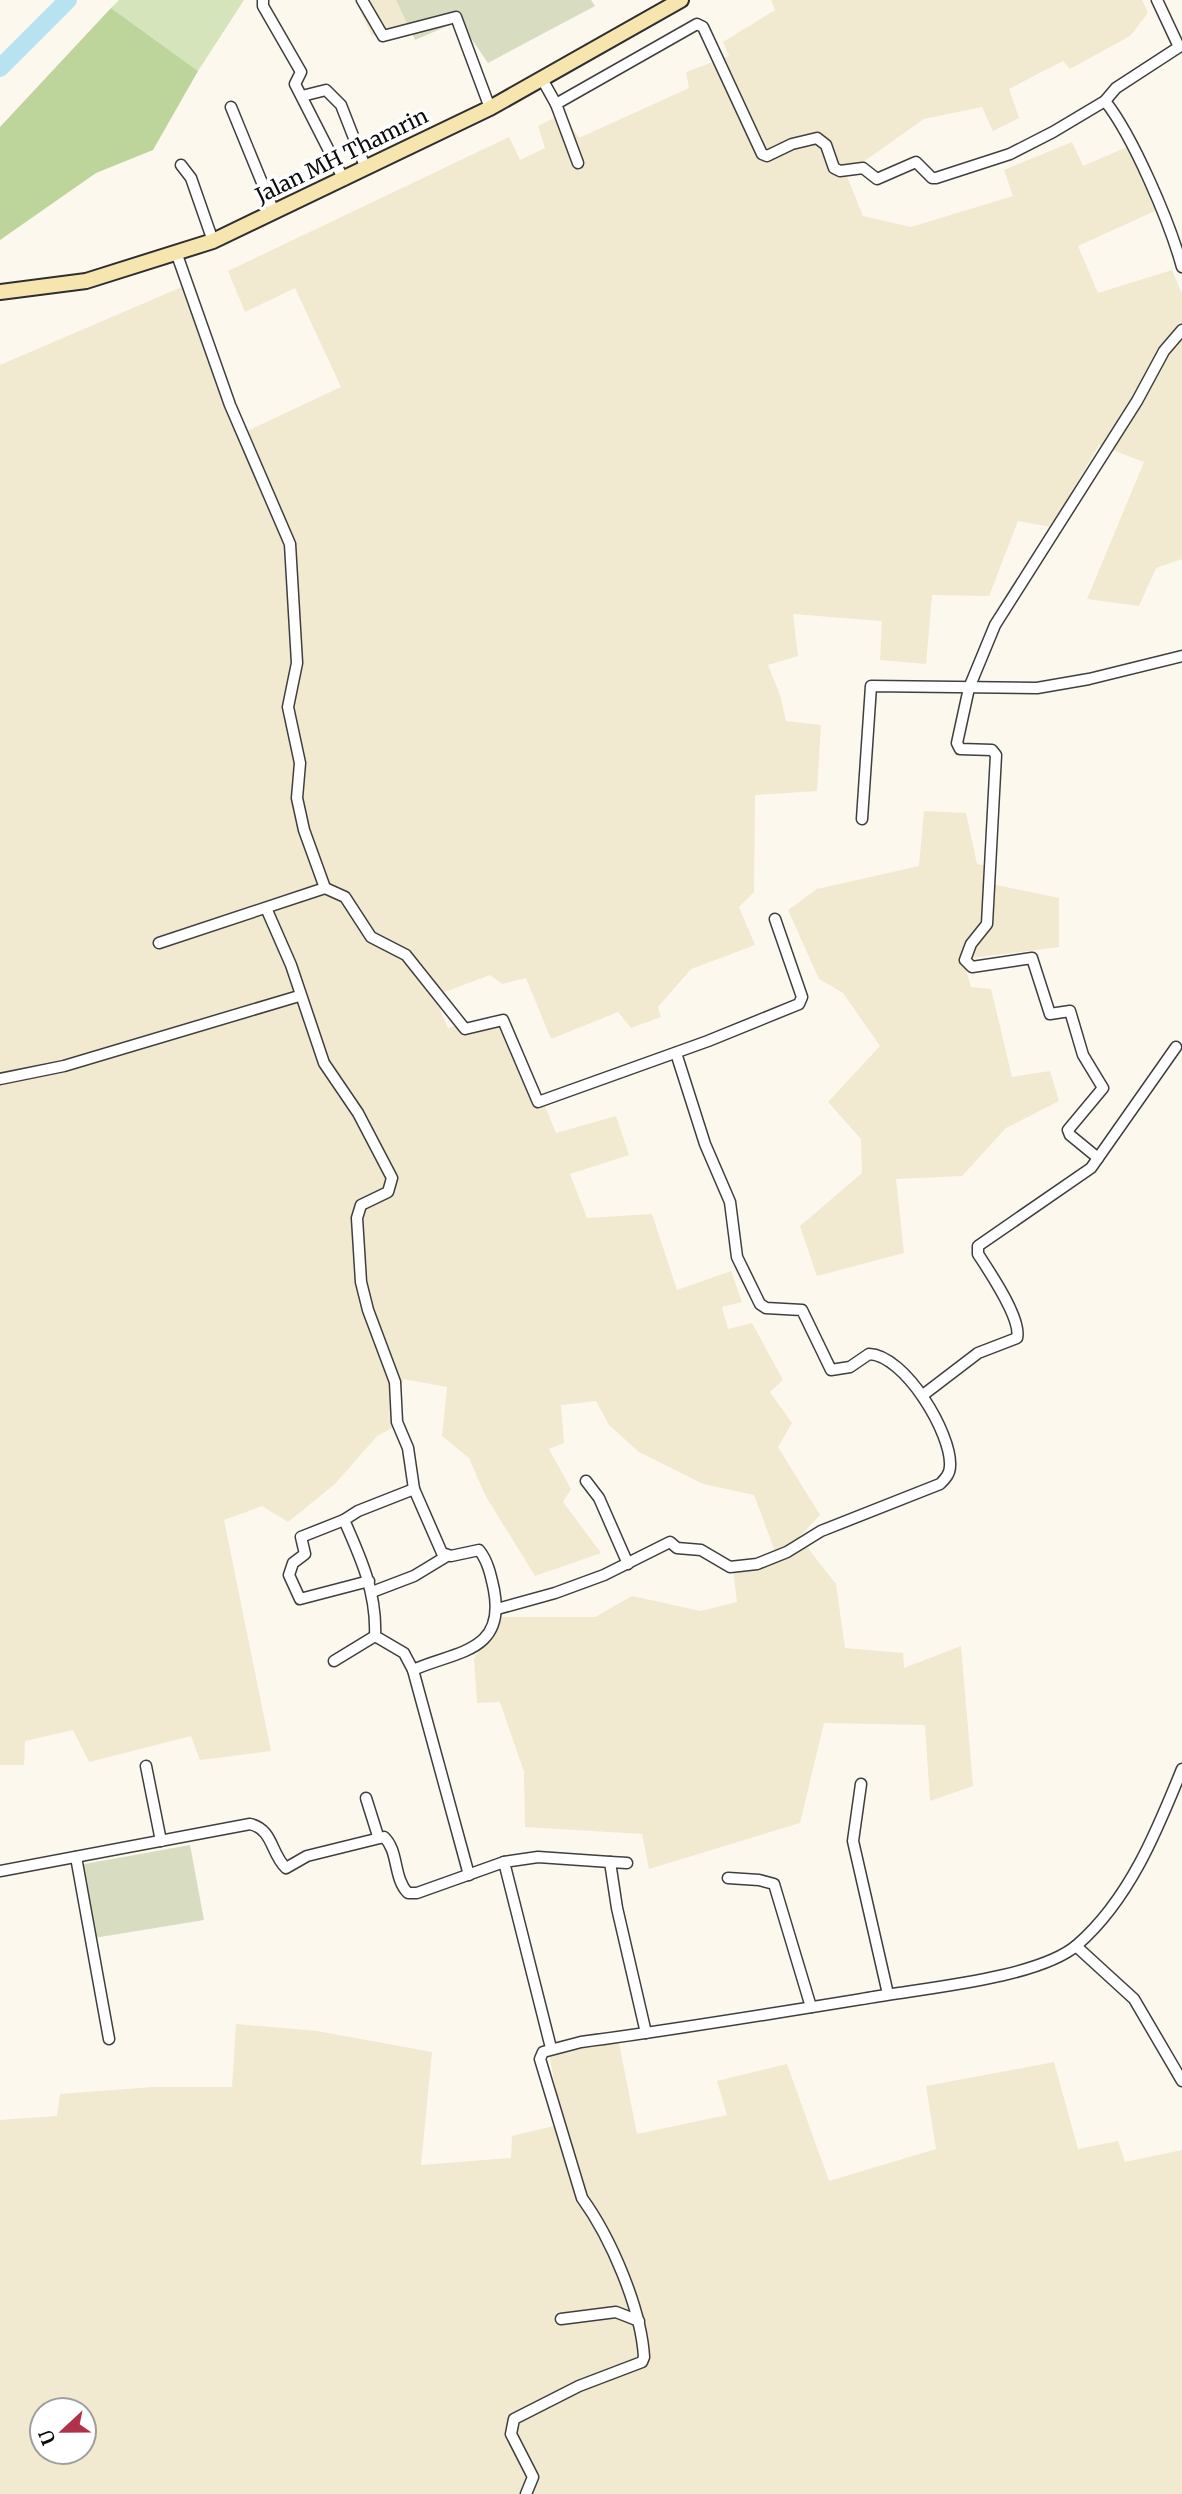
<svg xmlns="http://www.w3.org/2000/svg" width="1182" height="2494" font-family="Merriweather,serif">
<rect width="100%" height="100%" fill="#fdf8ee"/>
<g fill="#f1e9d0" fill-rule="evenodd">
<polygon points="355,0 396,0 407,23 372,36"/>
<polygon points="771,0 1142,0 1148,13 1130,36 1070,69 1063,61 1009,89 1019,118 993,131 982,107 924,119 846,174 863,216 911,227 1013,196 1004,170 1072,142 1083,166 1132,145 1157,210 1078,246 1098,293 1172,270 1182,294 1182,559 1156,568 1139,606 1087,599 1144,462 1099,445 1051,527 1018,521 989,596 932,595 926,664 880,660 882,621 793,614 798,656 768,665 780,695 786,721 821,725 817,791 755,795 754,892 739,907 755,945 691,969 658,1007 661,1017 631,1028 618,1012 551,1039 526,978 502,984 490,975 434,996 448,1028 480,1019 516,1035 556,1133 616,1116 629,1155 570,1174 587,1218 652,1214 677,1290 731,1271 742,1302 722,1307 728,1329 752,1323 783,1380 770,1392 792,1423 778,1447 820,1515 799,1537 836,1584 845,1648 903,1653 904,1668 961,1646 973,1786 930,1801 925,1725 824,1723 800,1823 649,1869 642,1834 525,1827 524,1772 500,1702 477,1703 474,1659 498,1617 595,1617 632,1596 701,1611 737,1602 733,1569 776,1554 754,1495 703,1484 639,1452 609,1425 596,1401 561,1405 564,1443 549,1449 571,1489 563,1502 601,1553 535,1576 485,1495 469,1458 442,1436 447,1387 403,1379 396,1426 377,1436 335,1484 288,1522 262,1506 224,1520 271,1751 200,1760 191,1736 89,1762 73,1730 25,1741 24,1765 0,1765 0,365 184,286 243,433 341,387 295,288 245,312 228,271 509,137 520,160 545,148 538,126 562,114 579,138 689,88 686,72 729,56 723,42 775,10"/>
<polygon points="924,811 966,813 977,864 991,866 992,884 1059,898 1059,947 963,959 971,987 991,989 1012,1077 1050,1071 1059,1101 1006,1128 962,1176 896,1179 904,1253 817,1276 800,1226 862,1173 861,1139 828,1102 880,1046 843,993 819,979 788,910 817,889 919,866"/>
<path d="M236,2024L317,2031L432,2052L421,2165L511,2158L512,2136L562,2124L547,2042L617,2033L637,2134L727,2115L717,2081L787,2064L829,2181L936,2149L926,2086L1054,2062L1078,2149L1118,2141L1125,2162L1182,2150V2494H0V2120L57,2116L60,2094L153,2087H232ZM42,2410H84V2452H42Z"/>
</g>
<polygon fill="#d6e4bb" points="119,0 244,0 198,71 111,8"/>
<polygon fill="#bdd49b" points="111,8 198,71 153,150 96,173 0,240 0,127"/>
<g fill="#d8ddc1">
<polygon points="396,0 591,0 595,6 488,63 459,21 415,40"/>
<polygon points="190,1845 204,1920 94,1938 79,1865"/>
</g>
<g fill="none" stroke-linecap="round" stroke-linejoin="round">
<polyline stroke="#b7e3f0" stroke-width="18" points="0,68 68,0"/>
<g stroke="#3f3f3f" stroke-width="13">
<g id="street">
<polyline points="263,0 263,6 301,72 295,84 344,180"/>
<polyline points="362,0 383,36 456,17 490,108"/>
<polyline points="542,79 556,104 578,163"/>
<polyline points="302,96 326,90 341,105 366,169"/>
<path d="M1105,101C1133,136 1170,223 1182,267"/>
<polyline points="556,104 697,24 703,27 762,154 767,156 792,144 817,138 826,145 834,168 840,171 863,168 877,179 916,162 932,178 936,178 1010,154 1053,132 1105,101 1116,88 1179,47 1157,0"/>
<polyline points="231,107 274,212"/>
<polyline points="181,165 191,178 213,241"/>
<polyline points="862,819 871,686 1037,688 1089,679 1182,656"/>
<polyline points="325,888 345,897 371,937 406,955 465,1029 503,1020 538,1102 708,1041 799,1004 802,997 775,919"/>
<path d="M266,908L291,965L324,1063L358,1113L392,1178L388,1192L361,1205L357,1218L361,1282L368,1310L395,1382L397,1422L408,1448L414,1489L442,1553L451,1556L479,1550C488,1561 491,1576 494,1590C506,1653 455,1651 413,1670L469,1875"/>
<polyline points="159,943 325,888 304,830 297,798 300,763 288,707 297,663 290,544 230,405 176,252"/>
<polyline points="0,1079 64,1066 299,996"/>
<polyline points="1098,1158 1070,1135 1068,1130 1103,1088 1083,1055 1070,1011 1050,1014 1032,958 972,967 965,960 971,944 987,924 996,755 992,750 960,749 957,743 969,688 995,625 1137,401 1164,351 1182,330"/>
<path d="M923,1395L978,1353L1017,1338C1022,1319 989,1271 978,1254V1246L1091,1168L1176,1047"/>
<polyline points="586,1481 599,1498 628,1564"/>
<polyline points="344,1520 301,1537 305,1554 293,1563 289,1575 300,1599 369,1581"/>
<polyline points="372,1592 414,1576 447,1556"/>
<path d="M497,1609L555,1593L604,1575L670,1542L677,1548L701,1550L730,1567L757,1564L787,1552L821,1531L940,1484C945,1479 950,1474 950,1466C952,1434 905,1355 869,1354L850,1367L831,1370L802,1310L766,1308L760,1304L737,1257L730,1202L705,1144L676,1053"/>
<polyline points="334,1661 375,1636"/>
<path d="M413,1670L404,1653L375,1636C377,1594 361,1558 344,1520L358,1511L414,1489"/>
<polyline points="146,1766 161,1841"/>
<polyline points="861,1784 853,1841 888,1994"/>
<polyline points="366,1798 378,1836"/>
<polyline points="76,1857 109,2039"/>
<polyline points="504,1862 538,1857 610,1862 617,1908 646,2033"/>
<polyline points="610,1862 627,1863"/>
<path d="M0,1871L250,1824C273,1829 271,1854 286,1868L307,1856L384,1837C399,1851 393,1878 408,1893H417L504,1862L551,2048"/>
<polyline points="728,1878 759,1880 774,1884 811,2007"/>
<polyline points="1076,1946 1134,1999 1182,2081"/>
<polyline points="561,2319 616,2312 639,2321"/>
<path d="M526,2494L533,2477L511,2434L514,2419L579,2386L642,2362L644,2357C641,2308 611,2238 582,2198L540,2059L543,2052L581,2042C679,2029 776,2013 874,1997C925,1988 1039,1978 1077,1945C1129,1900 1157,1831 1182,1769"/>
</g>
</g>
<g stroke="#2e2e2e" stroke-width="18">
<polyline id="secondary" points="0,292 86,281 213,241 490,108 681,0"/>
</g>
<use href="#street" stroke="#fff" stroke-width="10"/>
<use href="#secondary" stroke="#f7e5af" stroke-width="14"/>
</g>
<g text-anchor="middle" stroke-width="7" stroke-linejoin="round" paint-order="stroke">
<g font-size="21" fill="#0c0c0c" stroke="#fff">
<text transform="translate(342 156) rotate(-26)" y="7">Jalan MH Thamrin</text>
</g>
</g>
<g transform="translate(63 2431) rotate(248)"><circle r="33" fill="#ffffff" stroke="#9e9e9e" stroke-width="2"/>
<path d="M0-5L12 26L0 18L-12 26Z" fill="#af324a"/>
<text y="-10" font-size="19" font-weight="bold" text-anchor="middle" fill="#0c0c0c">U</text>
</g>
</svg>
